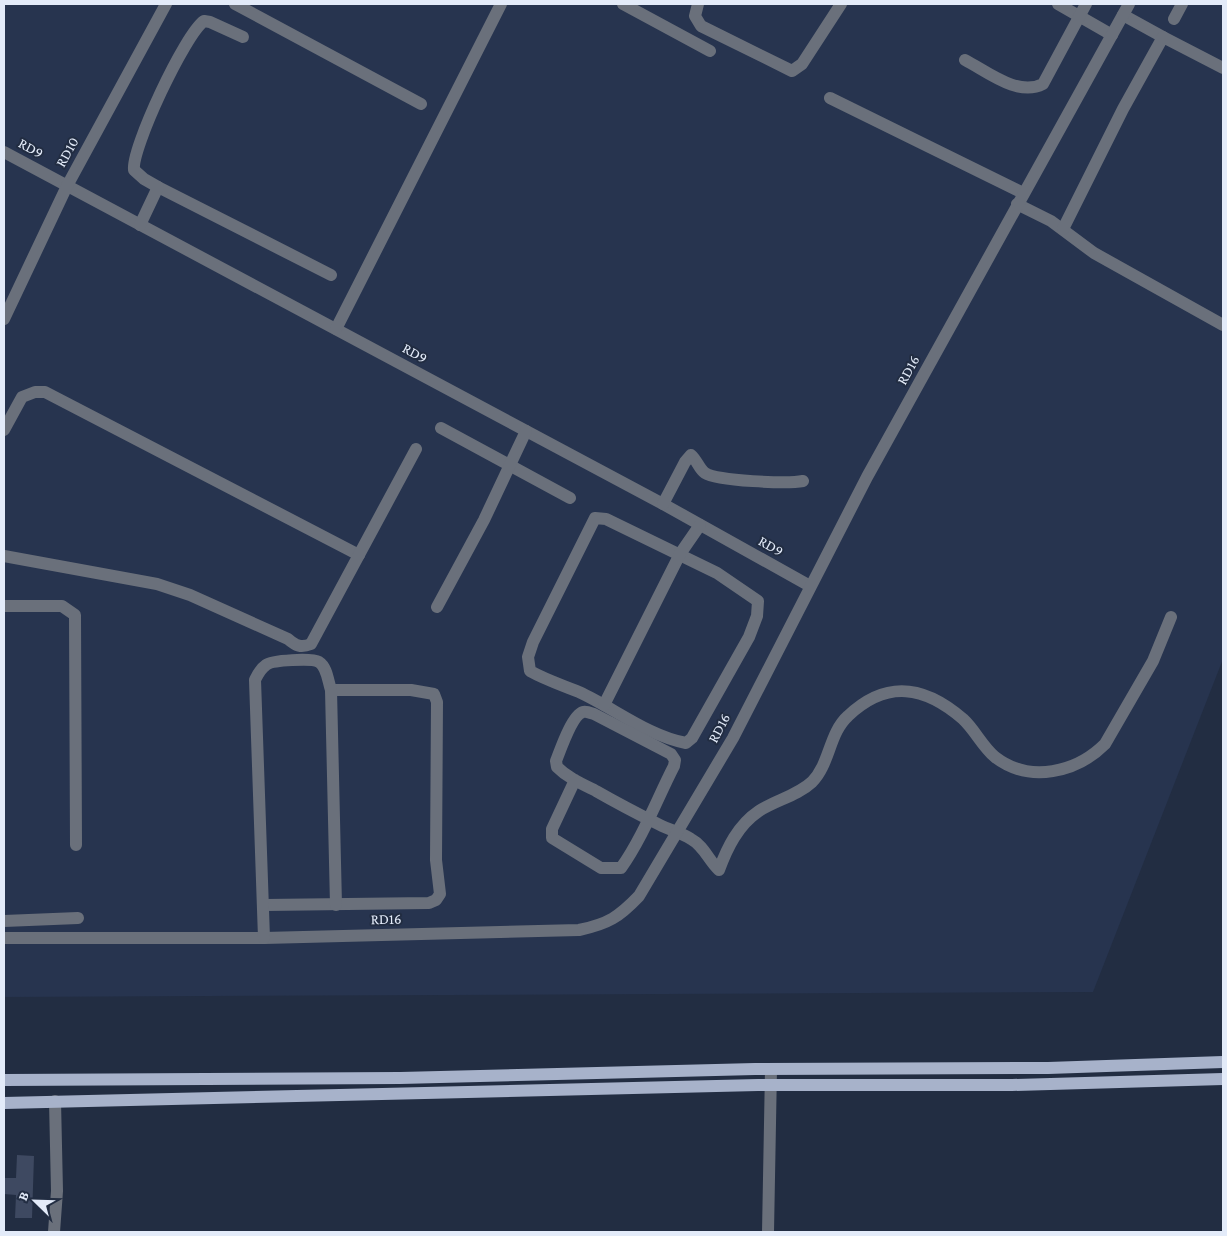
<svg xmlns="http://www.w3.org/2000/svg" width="1227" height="1236" font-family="'Crimson Pro',serif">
<rect width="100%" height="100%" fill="#222d42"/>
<polygon fill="#27344f" points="4,4 1223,4 1223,659 1093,992 4,997"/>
<polygon fill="#3e4961" points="17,1155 34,1156 32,1218 15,1218 16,1195 4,1194 5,1178 16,1178"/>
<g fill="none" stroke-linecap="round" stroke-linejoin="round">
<g stroke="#6a707b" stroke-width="12">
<polyline points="235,4 421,104"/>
<polyline points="623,4 710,51"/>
<polyline points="698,4 695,16 701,26 792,71 802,64 841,4"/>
<polyline points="1058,4 1112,35"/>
<polyline points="1123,15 1163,37"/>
<polyline points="1174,19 1182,4"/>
<path d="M965,60C988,72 1018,97 1043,84L1086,4"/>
<polyline points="830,98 1023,193"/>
<polyline points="4,152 663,504 810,586"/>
<polyline points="158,187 331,275"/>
<polyline points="1017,204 1051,221 1094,253 1223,325"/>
<path d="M140,225L158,187L144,179L134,170C131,149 185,34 204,21L210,22L243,37"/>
<polyline points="1063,229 1123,109 1163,37 1223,68"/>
<polyline points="4,319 67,186 166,4"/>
<polyline points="336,329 501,4"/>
<polyline points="441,428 570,498"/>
<polyline points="4,430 22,397 35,392 45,392 359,555"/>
<path d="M663,504L685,462L691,455C697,460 699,469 705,473C717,481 788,484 803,481"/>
<path d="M595,518L606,519L717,573L758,601L757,616L749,637L692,738L686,743C648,736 614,708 579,692C562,685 546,680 530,671L528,657L533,642Z"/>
<path d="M4,556L157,584L190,595L288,639C296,646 301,648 311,644L416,449"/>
<polyline points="4,606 62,606 75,615 76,845"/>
<polyline points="437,607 484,520 526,431"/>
<polyline points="604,705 680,554 700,525"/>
<path d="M575,780L552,829V838L601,868H621C643,837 657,799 674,766L675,760L671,754L594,714C591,713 586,711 583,712C572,715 560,751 556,761L557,767C568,778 582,784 596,791C617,803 638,814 660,825C670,830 682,833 691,839C704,846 709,861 719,870C727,848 738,825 759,811C776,800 797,796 812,782C830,764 829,733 848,716C887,679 925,686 963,719C975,730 982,746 995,757C1030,784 1077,772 1105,744L1153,661L1171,617"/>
<polyline points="265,905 429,903 436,900 440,894 436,860 437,702 434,694 411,690 331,690"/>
<polyline points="4,921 78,918"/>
<path d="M4,938H264L579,930C608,924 619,917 639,896L733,738L867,477L1129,4"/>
<path d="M264,938L255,680C258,674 260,669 266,665C272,660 312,658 319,662C327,667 328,681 331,690L336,905"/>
<polyline points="54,1232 57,1191 55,1101"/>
<polyline points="768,1232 771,1069"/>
</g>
<g stroke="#a7b2ca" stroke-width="12">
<polyline points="4,1080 400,1078 755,1069 1048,1068 1223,1062"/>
<polyline points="4,1103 758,1085 1012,1085 1223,1079"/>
</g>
</g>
<g text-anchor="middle" stroke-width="4" stroke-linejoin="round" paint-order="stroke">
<g font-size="15" fill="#e3ebf9" stroke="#222d42">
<text transform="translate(31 148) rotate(28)" y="5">RD9</text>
<text transform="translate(67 152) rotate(-61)" y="5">RD10</text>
<text transform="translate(415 353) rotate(28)" y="5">RD9</text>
<text transform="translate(908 370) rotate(-61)" y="5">RD16</text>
<text transform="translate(771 546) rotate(29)" y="5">RD9</text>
<text transform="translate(719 728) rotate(-62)" y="5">RD16</text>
<text transform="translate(386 919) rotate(-1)" y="5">RD16</text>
</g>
</g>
<rect width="1227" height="1236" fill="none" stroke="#e3ebf9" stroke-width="10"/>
<g transform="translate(35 1201) rotate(293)" stroke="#222d42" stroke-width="4" paint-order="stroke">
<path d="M0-4L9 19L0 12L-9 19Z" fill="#e3ebf9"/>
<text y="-8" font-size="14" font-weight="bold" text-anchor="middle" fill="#e3ebf9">B</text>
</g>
</svg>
